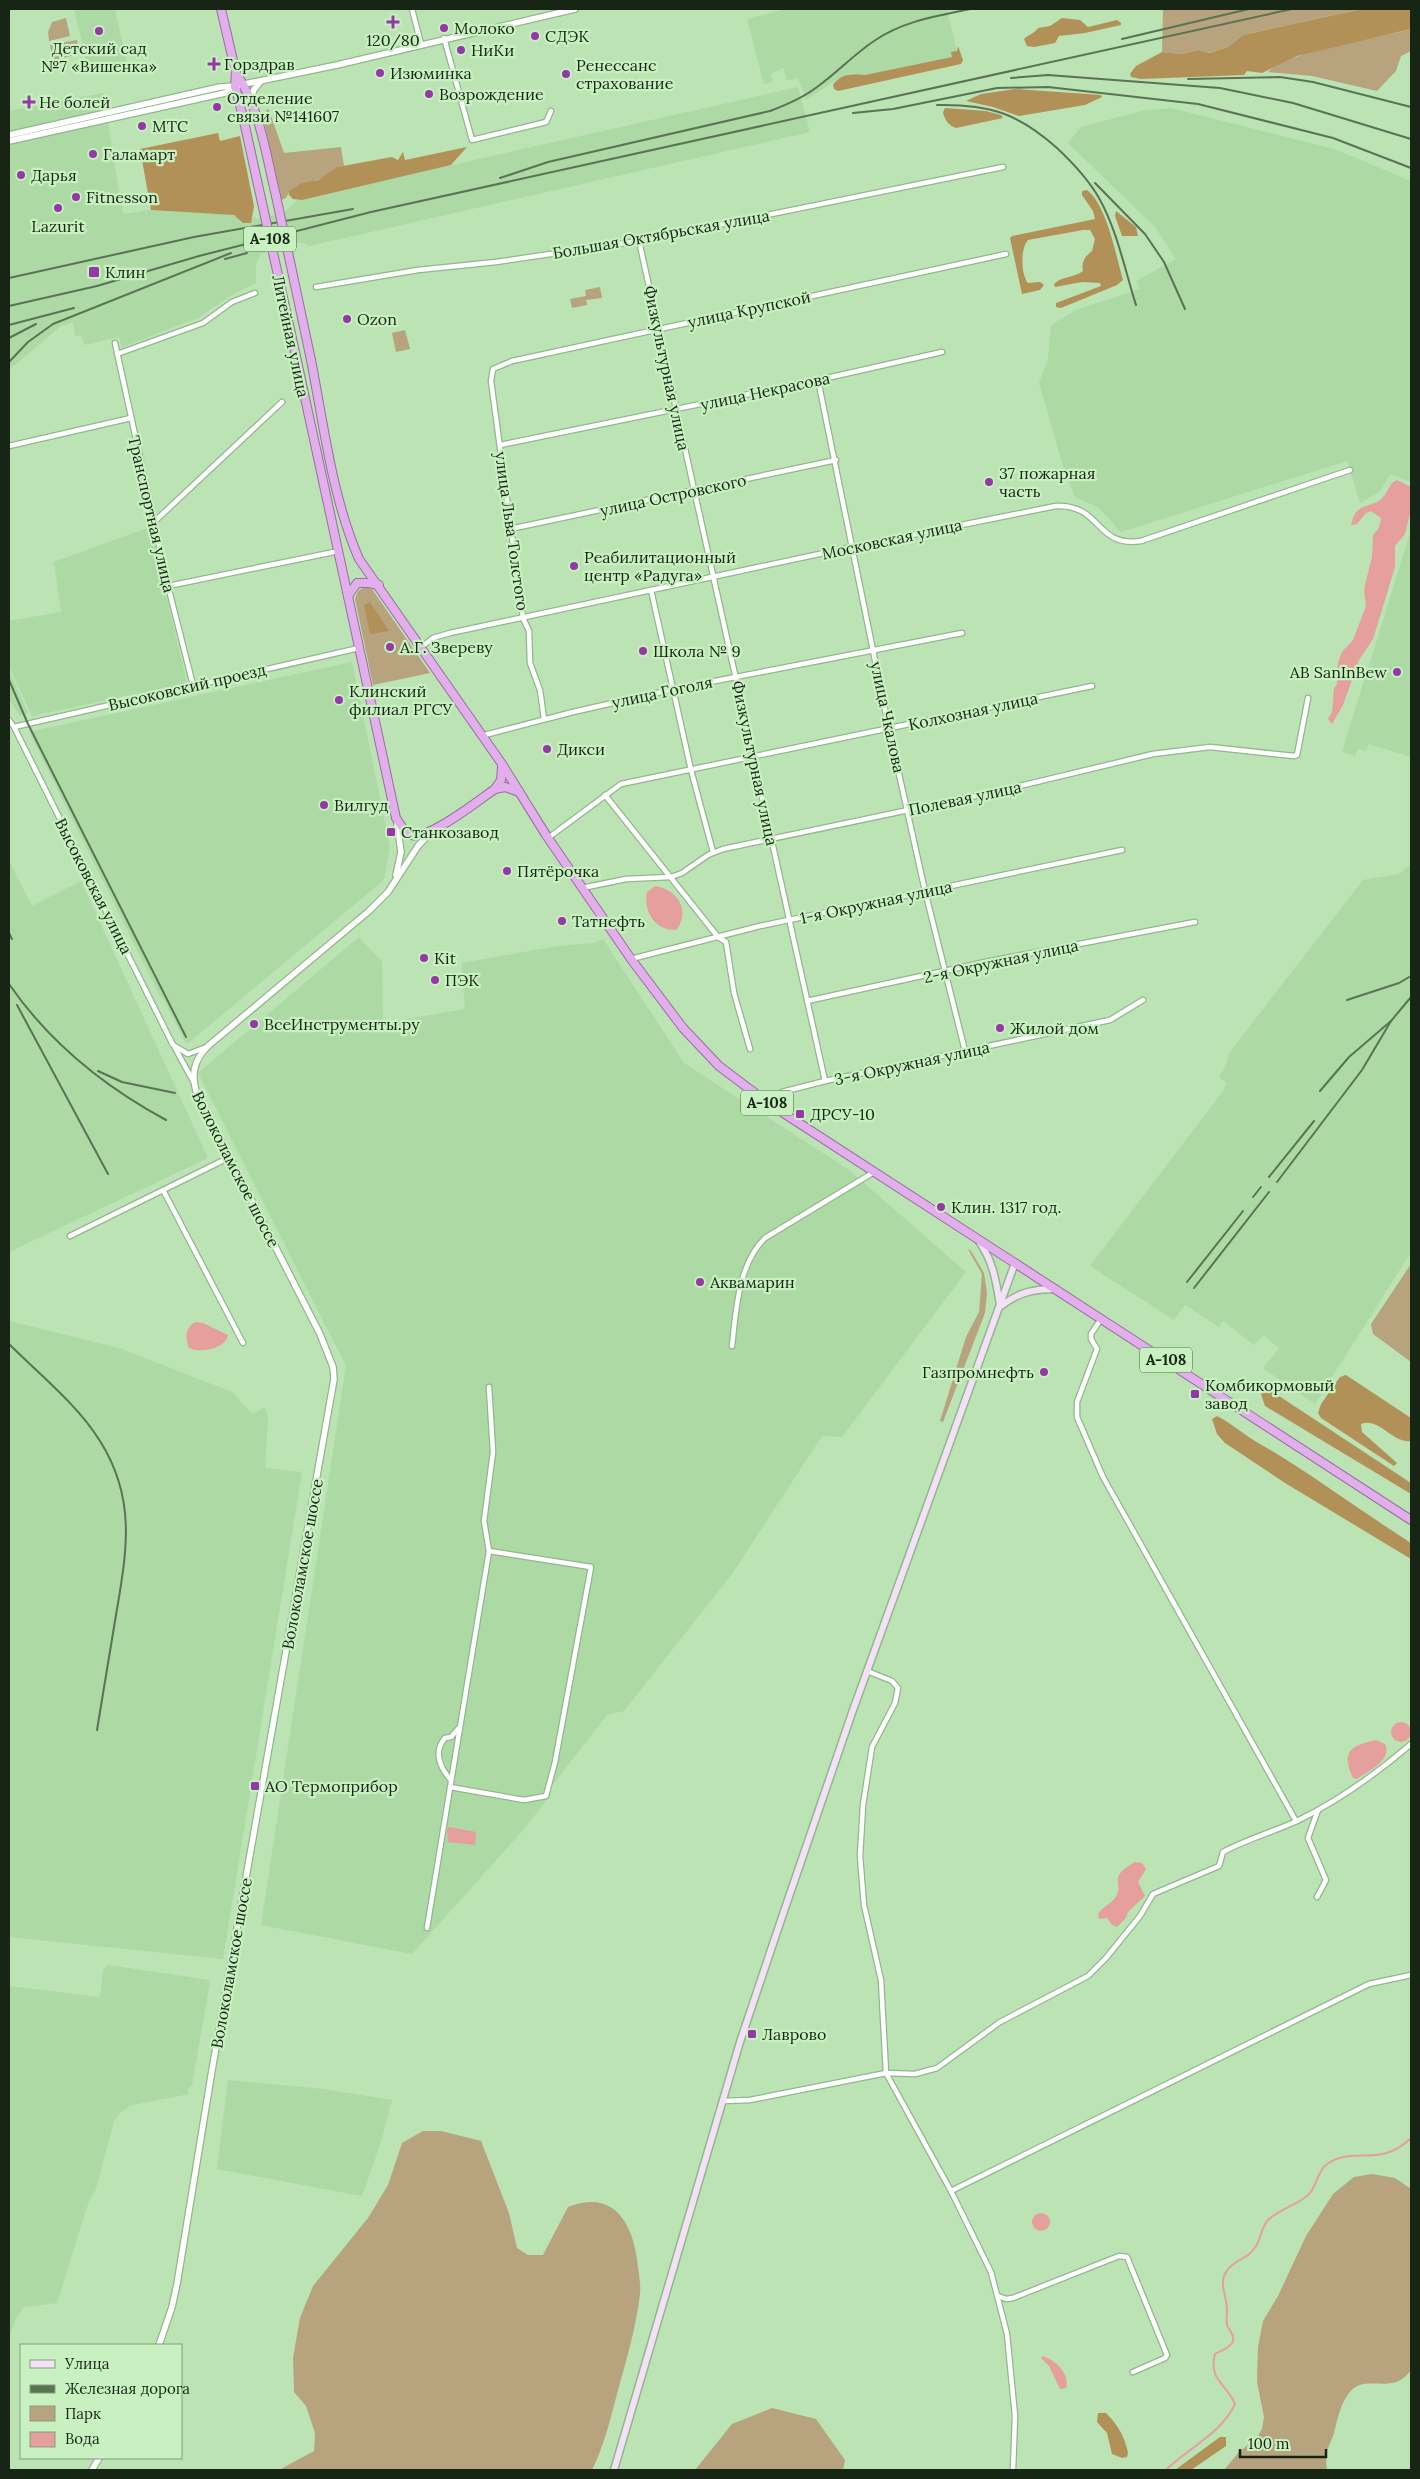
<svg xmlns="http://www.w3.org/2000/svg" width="1420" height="2479" font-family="Lora,serif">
<rect width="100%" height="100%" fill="#bbe3b4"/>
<g fill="#acd9a4">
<polygon points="74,9 115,9 127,64 89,72"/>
<polygon points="786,9 947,9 957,51 952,57 865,75 852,73 836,80 806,100 798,78 787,80 783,68 771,74 773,82 764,84 747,19"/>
<polygon points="798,87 810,132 309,246 301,242 261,254 256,264 256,283 235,293 198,318 122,347 119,337 84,345 81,335 75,336 73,322 61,326 9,370 9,111 103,93 123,214 151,210 234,215 243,223 250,223 253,217 257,219 283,213 298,200"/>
<polygon points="1171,108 1337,150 1411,181 1411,482 1390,474 1380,491 1360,503 1347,461 1121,532 1099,508 1075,497 1063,466 1039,383 1048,359 1051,325 1076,310 1140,289 1136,281 1176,259 1155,227 1068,143 1081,127 1142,111"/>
<polygon points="150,527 187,683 32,716 9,666 9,621 61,612 54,562"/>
<polygon points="1411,530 1411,757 1369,744 1366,751 1358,749 1355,756 1342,752"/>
<polygon points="352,662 390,847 384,880 188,1043 185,1042 163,998 160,996 29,732"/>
<polygon points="9,671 28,713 20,716 9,699"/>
<polygon points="9,861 32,906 81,881 208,1158 9,1252"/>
<polygon points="1411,864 1411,1252 1315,1404 1263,1368 1279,1348 1263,1335 1254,1345 1223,1321 1219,1327 1185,1305 1174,1320 1090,1266 1223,1091 1226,1082 1219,1077 1227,1062 1229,1053 1363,880 1399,874"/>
<polygon points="359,937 382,962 383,1023 465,1009 461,963 558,946 594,943 603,939 684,1063 849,1170 966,1272 842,1437 822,1436 732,1574 624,1711 607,1715 551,1787 549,1797 524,1829 412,1954 261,1925 346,1366 198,1073"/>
<polygon points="9,1321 119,1348 232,1392 252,1414 265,1407 268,1419 265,1468 302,1472 223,1959 9,1937"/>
<polygon points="108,1965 209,1980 210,1982 192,2085 187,2089 189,2094 132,2105 121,2112 114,2121 96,2189 89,2201 57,2303 24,2307 15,2320 9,2339 9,1986 100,1997 103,1970"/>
<polygon points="228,2080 323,2089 392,2100 381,2142 362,2196 217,2169"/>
</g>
<g fill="#b8a37f">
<polygon points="1163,9 1362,9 1243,35 1228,47 1208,53 1199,50 1182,54 1162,52"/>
<polygon points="66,18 70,36 49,41 48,32 52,22"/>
<path d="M1411,29V51L1401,56L1396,71L1377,91L1312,76L1268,72C1287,51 1380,38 1411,29Z"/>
<polygon points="77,40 80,54 53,60 50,45"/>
<path d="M267,109L269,110L284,153L341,147L344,166C333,167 329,175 319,179C306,185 293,183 286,198L281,200L263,117Z"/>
<polygon points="600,287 602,298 586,300 587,305 572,308 570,299 586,296 585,290"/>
<polygon points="405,330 410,349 396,352 392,333"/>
<path d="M367,587L372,589L430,673L373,685L355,599C357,592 359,588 367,587Z"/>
<polygon points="968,1249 971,1251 984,1273 987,1293 985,1313 943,1422 940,1421 966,1337 979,1312 982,1274"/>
<polygon points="1411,1264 1411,1362 1373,1334 1371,1324"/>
<path d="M423,2131H441L481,2141L509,2213L517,2248L528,2255H543L568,2207C616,2188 634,2226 638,2267C639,2276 641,2285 640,2294C636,2328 626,2361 617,2394C610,2420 604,2446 592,2470H279L314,2451L315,2433L306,2406L294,2392L293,2358L300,2318L313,2286L368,2218L388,2185L402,2143Z"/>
<path d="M1372,2174L1395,2178L1411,2189V2370C1393,2397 1365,2372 1349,2393C1341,2403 1338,2417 1335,2429C1330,2449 1324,2447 1327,2470H1224L1239,2452L1257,2438L1262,2429L1264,2417L1257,2382L1258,2347L1263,2321L1278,2296L1306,2236L1333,2194L1354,2177Z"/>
<polygon points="772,2408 816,2419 845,2460 843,2470 695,2470 732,2424"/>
</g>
<g fill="#b29158">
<polygon points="1362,9 1411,9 1411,29 1297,56 1262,73 1247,71 1244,75 1141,79 1131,77 1130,74 1136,66 1162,52 1182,54 1199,50 1209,53 1228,47 1243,35"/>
<path d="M1062,18L1080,20L1088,27L1117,20L1121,23V25L1085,33L1059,36L1055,43L1034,47L1027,46L1024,39C1029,34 1034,34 1038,28L1050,26Z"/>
<path d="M958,46L963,60L961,64L838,91L834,89L833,85C840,74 852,73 865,75L952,57L951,52L957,51Z"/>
<polygon points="1015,89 1101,95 1102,97 1085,105 1019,116 993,107 966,101 981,94"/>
<path d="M945,108L986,111L1001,115L1003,118L956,128C949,126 944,119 943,112Z"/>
<polygon points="218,133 220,141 240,136 254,206 251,223 243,223 234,215 151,210 140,149"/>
<polygon points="467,147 451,165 302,200 293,199 289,195 289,191 302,183 318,180 337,167 392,157 398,160 403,152 405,160"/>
<path d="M1087,190C1107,205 1116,256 1123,280L1117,285L1061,308L1056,307V303L1101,286L1100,283L1082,282L1055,287L1054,284C1062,276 1074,278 1083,271C1081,262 1085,256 1092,251L1095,239L1090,230H1083L1028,240C1020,249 1021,275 1028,283L1040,282L1044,285L1040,290L1022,294L1010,238L1012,236L1095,219L1093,211L1082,195V191Z"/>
<polygon points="1116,211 1136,227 1138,236 1122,236 1115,216"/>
<polygon points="370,602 389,631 370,634 364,605"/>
<path d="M1346,1375L1411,1418V1441C1393,1444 1379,1417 1361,1424L1362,1432L1397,1463L1394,1466L1321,1418L1318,1413L1321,1404L1340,1377Z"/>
<polygon points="1265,1389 1276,1394 1411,1483 1411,1494 1265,1406 1261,1394"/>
<path d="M1217,1416C1231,1423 1242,1433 1255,1441C1309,1472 1359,1510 1411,1543V1559L1285,1483L1225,1443L1217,1434L1212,1419Z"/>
<path d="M1098,2413H1106C1118,2425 1125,2437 1128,2453L1127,2457L1122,2458L1112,2454L1107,2433L1097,2422Z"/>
<polygon points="1220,2437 1226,2437 1226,2446 1191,2470 1175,2470"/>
</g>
<g fill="#e59f9d">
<path d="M1397,480L1411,487V510L1405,534L1395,546V567L1373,639L1359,660L1343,705L1332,724L1328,719L1332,712L1334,688L1337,684L1338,663L1342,652L1353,640L1366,606L1364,590L1372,556L1373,535L1379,528L1381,518L1371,511L1366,513L1357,524L1351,525C1356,502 1368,509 1380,500C1386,495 1388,489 1392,483Z"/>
<path d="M655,886C678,889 691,912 676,930C655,931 643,911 647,892Z"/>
<path d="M195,1322L203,1323L228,1335C226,1348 200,1354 189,1348C185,1338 185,1328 195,1322Z"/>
<circle cx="1401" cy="1732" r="10"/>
<path d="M1376,1740L1385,1744C1393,1760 1368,1771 1357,1779L1353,1778C1341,1751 1350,1746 1376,1740Z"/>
<polygon points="449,1827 476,1832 475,1845 448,1842 447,1829"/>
<path d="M1135,1862L1142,1863L1146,1869L1138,1882L1145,1896L1128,1912L1126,1918L1117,1927L1112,1925L1107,1918L1099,1919L1098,1914C1102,1907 1111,1904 1115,1898C1126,1882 1105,1879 1135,1862Z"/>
<circle cx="1041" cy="2222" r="9"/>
<path d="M1042,2356C1055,2359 1071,2375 1066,2388L1060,2389L1049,2366L1041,2358Z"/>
</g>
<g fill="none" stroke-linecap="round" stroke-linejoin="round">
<path stroke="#e59f9d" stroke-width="2" d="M1166,2470C1188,2448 1221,2434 1235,2404C1227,2384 1208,2380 1215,2354C1220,2351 1231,2348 1233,2341C1235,2334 1229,2331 1227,2325C1226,2319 1227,2315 1227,2310C1227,2294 1216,2281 1230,2267C1239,2258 1248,2259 1256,2246C1261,2238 1262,2225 1269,2219C1280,2209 1302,2203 1310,2193C1317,2184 1318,2170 1327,2164C1354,2145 1379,2169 1411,2138"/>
<g stroke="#91b88b" stroke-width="7">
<g id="minor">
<polyline points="412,9 421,44"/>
<polyline points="444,38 472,140 546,122 551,111"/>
<polyline points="639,241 825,1081"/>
<polyline points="316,287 418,270 496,262 639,241 1003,167"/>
<polyline points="115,343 168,586 193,685"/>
<polyline points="117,354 203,323 232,302 255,293"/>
<polyline points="818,380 889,729 925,891 965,1051"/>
<polyline points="500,445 818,380 942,352"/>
<polyline points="9,446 131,418"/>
<polyline points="154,522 282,402"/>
<polyline points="510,529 836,460"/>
<polyline points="168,586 339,551"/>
<polyline points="651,590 691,770 713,852"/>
<path d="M420,648L433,638L450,633L852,547L1056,506C1102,504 1095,548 1141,541L1350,470"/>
<polyline points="544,719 540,690 530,663 529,631 523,618 491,381 493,369 512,361 1006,254"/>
<polyline points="9,720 14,727 173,1045 188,1054 204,1048"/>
<polyline points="14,727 359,648"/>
<polyline points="481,736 573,712 679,688 962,633"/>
<polyline points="605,795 718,937 726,942 734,993 750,1049"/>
<polyline points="548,838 621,784 1092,686"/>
<polyline points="582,888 626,879 671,877 682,873 708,855 723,849 999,791 1153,754 1210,747 1294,756 1297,755 1308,698"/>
<polyline points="631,959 760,926 1122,850"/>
<polyline points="807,1001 990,961 1195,922"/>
<polyline points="175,1048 193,1081"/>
<polyline points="768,1103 782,1092 825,1081 1110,1020 1143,1000"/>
<polyline points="163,1190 243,1343"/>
<polyline points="70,1236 230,1157"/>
<polyline points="1101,1319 1091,1334 1091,1339 1097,1349 1077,1402 1077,1417 1103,1477 1296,1821"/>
<path d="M732,1346C736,1311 738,1264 765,1238L874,1172"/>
<polyline points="867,1671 892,1681 898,1688 895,1703 872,1747 863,1805 860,1856 864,1905 881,1980 886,2073 951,2191 991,2272 1007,2334 1015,2416 1013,2470"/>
<path d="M451,1780C440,1768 433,1752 445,1738L451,1737L459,1728"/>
<polyline points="450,1787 524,1800 546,1796 555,1762 591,1567 489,1551 484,1521 493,1452 489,1387"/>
<polyline points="1317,1897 1326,1880 1308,1838 1318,1810"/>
<polyline points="427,1928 489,1551"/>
<path d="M723,2101L750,2100L886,2073L915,2074L937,2068L1000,2022L1088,1976L1106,1958L1140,1916L1153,1894L1219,1866L1223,1852C1247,1839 1273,1832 1297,1821C1340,1800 1375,1775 1411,1744"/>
<polyline points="951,2191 1369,1984 1411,1975"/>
<polyline points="998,2296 1006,2299 1013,2298 1119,2256 1127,2257 1167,2355 1165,2358 1133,2372"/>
</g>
</g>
<g stroke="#91b88b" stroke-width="8">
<g id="tertiary">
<polyline points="253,102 253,91 260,82"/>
<polyline points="9,135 220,87 235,86 337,65 575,9"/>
<polyline points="9,141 225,93 235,86"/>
<polyline points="396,875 401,852 397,823"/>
<path d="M159,2345L172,2307L177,2284L212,2070L334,1379L333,1367L320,1334L197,1094C191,1075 193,1061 208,1046L369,911L388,892L418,846L432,831"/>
<polyline points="92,2470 99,2458"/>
</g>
</g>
<g stroke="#91b88b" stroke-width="9">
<g id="secondary">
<path d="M978,1240C993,1260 996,1281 1000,1305"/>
<path d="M1001,1306C1019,1292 1034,1289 1056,1289"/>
<polyline points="614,2470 740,2042 781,1920 853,1710 1015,1263"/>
</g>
</g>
<g stroke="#96719d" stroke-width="10">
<g id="trunk">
<polyline points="221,9 236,73 235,86 243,117"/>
<path d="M236,73C260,108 266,155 276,196"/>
<path d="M311,360C324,426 332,497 359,559L502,764L546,835L631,959L683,1028L719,1066L768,1103L1411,1520"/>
<path d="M297,361L396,818C400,824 404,832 411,835C428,841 480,799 495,789L501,780L502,766"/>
<polyline points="348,596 357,583 369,583 379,585"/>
<polyline points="495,789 505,787 519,792"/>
</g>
</g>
<use href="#minor" stroke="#fff" stroke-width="4.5"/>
<use href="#tertiary" stroke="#fff" stroke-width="5.5"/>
<use href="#secondary" stroke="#f4e1f8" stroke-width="6"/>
<use href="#trunk" stroke="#e2aeec" stroke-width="8"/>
<g stroke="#5a7355" stroke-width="2">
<polyline points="1122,39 1249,9"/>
<polyline points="1011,78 1048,75 1220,88 1293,103 1411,139"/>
<polyline points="1188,79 1280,77 1313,82 1411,107"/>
<path d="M937,105C989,104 1018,113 1057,148C1073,163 1088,179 1099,198C1117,230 1125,270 1136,305"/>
<polyline points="853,113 893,109 997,88 1048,87 1198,104 1333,138 1411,168"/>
<path d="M500,178L548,162L770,111C786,105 803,98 817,87C837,73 853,55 874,41C903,21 937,16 970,9"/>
<polyline points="1095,183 1145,234 1164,262 1185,309"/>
<polyline points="225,259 247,253"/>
<polyline points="9,278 194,237 353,209"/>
<polyline points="9,306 97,286 199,256 371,212 1292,9"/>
<polyline points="9,325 74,308"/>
<polyline points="9,338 36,324"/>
<polyline points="9,362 28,342 53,324 231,253"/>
<polyline points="9,680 28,724 186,1037"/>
<polyline points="9,933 12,939"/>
<path d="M9,984C49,1042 105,1087 166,1120"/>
<polyline points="1347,1000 1399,983 1411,976"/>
<polyline points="17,1005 108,1174"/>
<polyline points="98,1071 122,1082 175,1093"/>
<polyline points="1320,1091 1349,1057 1391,1021 1411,997"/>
<polyline points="1269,1177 1314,1121"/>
<polyline points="1277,1182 1362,1070 1391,1021"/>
<polyline points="1253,1197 1261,1187"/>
<polyline points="1187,1282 1243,1211"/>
<polyline points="1194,1288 1269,1192"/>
<path d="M9,1344C38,1373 78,1405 100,1441C138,1501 126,1555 115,1621C109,1657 103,1693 97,1730"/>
</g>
<g stroke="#96719d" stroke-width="10" stroke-linecap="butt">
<g id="trunk-bridge">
<polyline points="243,117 297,361"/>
<polyline points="276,196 311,360"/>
</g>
</g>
<use href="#trunk-bridge" stroke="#e2aeec" stroke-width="8"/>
</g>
<g fill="#9338a4" stroke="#c8f0c1" stroke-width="2">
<path d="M390.5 14.5h5v5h5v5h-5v5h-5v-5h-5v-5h5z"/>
<circle cx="444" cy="28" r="5"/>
<circle cx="99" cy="31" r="5"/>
<circle cx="535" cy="36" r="5"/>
<circle cx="461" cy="50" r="5"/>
<path d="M211.5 56.5h5v5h5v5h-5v5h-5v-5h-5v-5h5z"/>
<circle cx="380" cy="73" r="5"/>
<circle cx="566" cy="74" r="5"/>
<circle cx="429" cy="94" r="5"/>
<path d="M26.5 94.5h5v5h5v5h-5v5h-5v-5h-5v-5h5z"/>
<circle cx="217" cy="107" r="5"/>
<circle cx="142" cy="126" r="5"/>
<circle cx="93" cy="154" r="5"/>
<circle cx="21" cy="175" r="5"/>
<circle cx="76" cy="197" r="5"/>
<circle cx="58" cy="208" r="5"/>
<rect x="88" y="266" width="12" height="12" rx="2.5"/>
<circle cx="347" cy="319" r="5"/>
<circle cx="989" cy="482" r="5"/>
<circle cx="574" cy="566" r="5"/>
<circle cx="390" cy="647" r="5"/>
<circle cx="643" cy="651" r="5"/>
<circle cx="1397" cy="672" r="5"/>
<circle cx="339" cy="700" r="5"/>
<circle cx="547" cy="749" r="5"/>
<circle cx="324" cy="805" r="5"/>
<rect x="386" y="827" width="10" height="10" rx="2.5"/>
<circle cx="507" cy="871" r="5"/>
<circle cx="562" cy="921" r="5"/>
<circle cx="424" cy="958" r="5"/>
<circle cx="435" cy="980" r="5"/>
<circle cx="254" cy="1024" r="5"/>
<circle cx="1000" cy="1028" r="5"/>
<rect x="795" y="1109" width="10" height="10" rx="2.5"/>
<circle cx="941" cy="1207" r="5"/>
<circle cx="700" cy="1282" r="5"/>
<circle cx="1044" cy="1372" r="5"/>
<rect x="1190" y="1389" width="10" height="10" rx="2.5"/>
<rect x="250" y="1781" width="10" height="10" rx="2.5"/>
<rect x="747" y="2029" width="10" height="10" rx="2.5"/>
</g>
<g text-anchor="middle" stroke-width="4.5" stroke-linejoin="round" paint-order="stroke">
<g fill="#c8f0c1" stroke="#4c6348" stroke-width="1">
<rect x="244" y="226.5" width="52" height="25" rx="4"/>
<rect x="741" y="1090.5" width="52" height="25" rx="4"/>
<rect x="1140" y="1347.5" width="52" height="25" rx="4"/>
</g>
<g font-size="15" font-weight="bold" fill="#172614">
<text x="270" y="244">А-108</text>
<text x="767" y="1108">А-108</text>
<text x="1166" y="1365">А-108</text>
</g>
<g font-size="16" fill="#172614" stroke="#c8f0c1" text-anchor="start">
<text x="454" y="34">Молоко</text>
<text x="545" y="42">СДЭК</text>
<text x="393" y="46" text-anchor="middle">120/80</text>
<text x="99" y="54" text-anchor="middle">Детский сад<tspan x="99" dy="18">№7 «Вишенка»</tspan></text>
<text x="471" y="56">НиКи</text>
<text x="224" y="70">Горздрав</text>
<text x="576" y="71">Ренессанс<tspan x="576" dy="18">страхование</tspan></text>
<text x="390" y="79">Изюминка</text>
<text x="439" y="100">Возрождение</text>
<text x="227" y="104">Отделение<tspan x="227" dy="18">связи №141607</tspan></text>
<text x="39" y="108">Не болей</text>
<text x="152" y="132">МТС</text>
<text x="103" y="160">Галамарт</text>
<text x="31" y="181">Дарья</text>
<text x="86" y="203">Fitnesson</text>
<text x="58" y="232" text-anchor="middle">Lazurit</text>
<text x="105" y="278">Клин</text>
<text x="357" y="325">Ozon</text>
<text x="999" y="479">37 пожарная<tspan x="999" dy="18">часть</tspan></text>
<text x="584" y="563">Реабилитационный<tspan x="584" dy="18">центр «Радуга»</tspan></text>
<text x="400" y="653">А.Г. Звереву</text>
<text x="653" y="657">Школа № 9</text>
<text x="1387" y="678" text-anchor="end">AB SanInBew</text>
<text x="349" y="697">Клинский<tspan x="349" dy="18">филиал РГСУ</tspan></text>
<text x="557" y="755">Дикси</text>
<text x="334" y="811">Вилгуд</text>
<text x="401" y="838">Станкозавод</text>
<text x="517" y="877">Пятёрочка</text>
<text x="572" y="927">Татнефть</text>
<text x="434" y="964">Kit</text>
<text x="445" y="986">ПЭК</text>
<text x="264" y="1030">ВсеИнструменты.ру</text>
<text x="1010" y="1034">Жилой дом</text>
<text x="810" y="1120">ДРСУ-10</text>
<text x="951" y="1213">Клин. 1317 год.</text>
<text x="710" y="1288">Аквамарин</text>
<text x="1034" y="1378" text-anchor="end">Газпромнефть</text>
<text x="1205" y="1391">Комбикормовый<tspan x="1205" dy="18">завод</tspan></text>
<text x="265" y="1792">АО Термоприбор</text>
<text x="762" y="2040">Лаврово</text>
</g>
<g font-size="16" fill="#172614" stroke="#c8f0c1">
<text transform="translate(661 234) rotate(-10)" y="6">Большая Октябрьская улица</text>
<text transform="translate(749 309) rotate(-12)" y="6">улица Крупской</text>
<text transform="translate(291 336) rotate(78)" y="6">Литейная улица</text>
<text transform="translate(667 368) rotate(78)" y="6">Физкультурная улица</text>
<text transform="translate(765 391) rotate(-12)" y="6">улица Некрасова</text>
<text transform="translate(673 495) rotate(-12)" y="6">улица Островского</text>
<text transform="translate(152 514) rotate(77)" y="6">Транспортная улица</text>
<text transform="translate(512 531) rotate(82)" y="6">улица Льва Толстого</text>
<text transform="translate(892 539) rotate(-12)" y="6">Московская улица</text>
<text transform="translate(187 687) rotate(-13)" y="6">Высоковский проезд</text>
<text transform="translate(662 692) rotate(-12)" y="6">улица Гоголя</text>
<text transform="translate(973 711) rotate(-12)" y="6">Колхозная улица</text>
<text transform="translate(888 717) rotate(78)" y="6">улица Чкалова</text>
<text transform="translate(755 763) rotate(78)" y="6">Физкультурная улица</text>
<text transform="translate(965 798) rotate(-12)" y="6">Полевая улица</text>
<text transform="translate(94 886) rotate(63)" y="6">Высоковская улица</text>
<text transform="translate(876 902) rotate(-12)" y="6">1-я Окружная улица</text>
<text transform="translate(1001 961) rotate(-12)" y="6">2-я Окружная улица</text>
<text transform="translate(912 1063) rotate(-12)" y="6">3-я Окружная улица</text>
<text transform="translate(236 1169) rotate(63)" y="6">Волоколамское шоссе</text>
<text transform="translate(302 1564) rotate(-80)" y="6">Волоколамское шоссе</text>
<text transform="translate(231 1963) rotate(-80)" y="6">Волоколамское шоссе</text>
</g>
</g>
<rect width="1420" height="2479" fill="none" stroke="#172614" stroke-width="20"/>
<rect x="20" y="2344" width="162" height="115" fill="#c8f0c1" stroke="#819f7c"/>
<rect x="30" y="2360" width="25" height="8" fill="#f4e1f8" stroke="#819f7c"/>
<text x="65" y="2369" font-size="15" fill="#172614">Улица</text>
<rect x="30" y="2385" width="25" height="8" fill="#5a7355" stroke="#819f7c"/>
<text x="65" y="2394" font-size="15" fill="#172614">Железная дорога</text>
<rect x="30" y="2406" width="25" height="15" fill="#b8a37f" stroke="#819f7c"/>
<text x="65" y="2419" font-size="15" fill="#172614">Парк</text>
<rect x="30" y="2432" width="25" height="15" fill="#e59f9d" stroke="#819f7c"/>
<text x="65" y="2444" font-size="15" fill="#172614">Вода</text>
<path d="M1240 2449v8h86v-8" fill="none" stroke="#172614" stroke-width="2.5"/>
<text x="1248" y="2449" font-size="15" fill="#172614" stroke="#c8f0c1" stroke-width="4" paint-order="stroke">100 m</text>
</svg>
